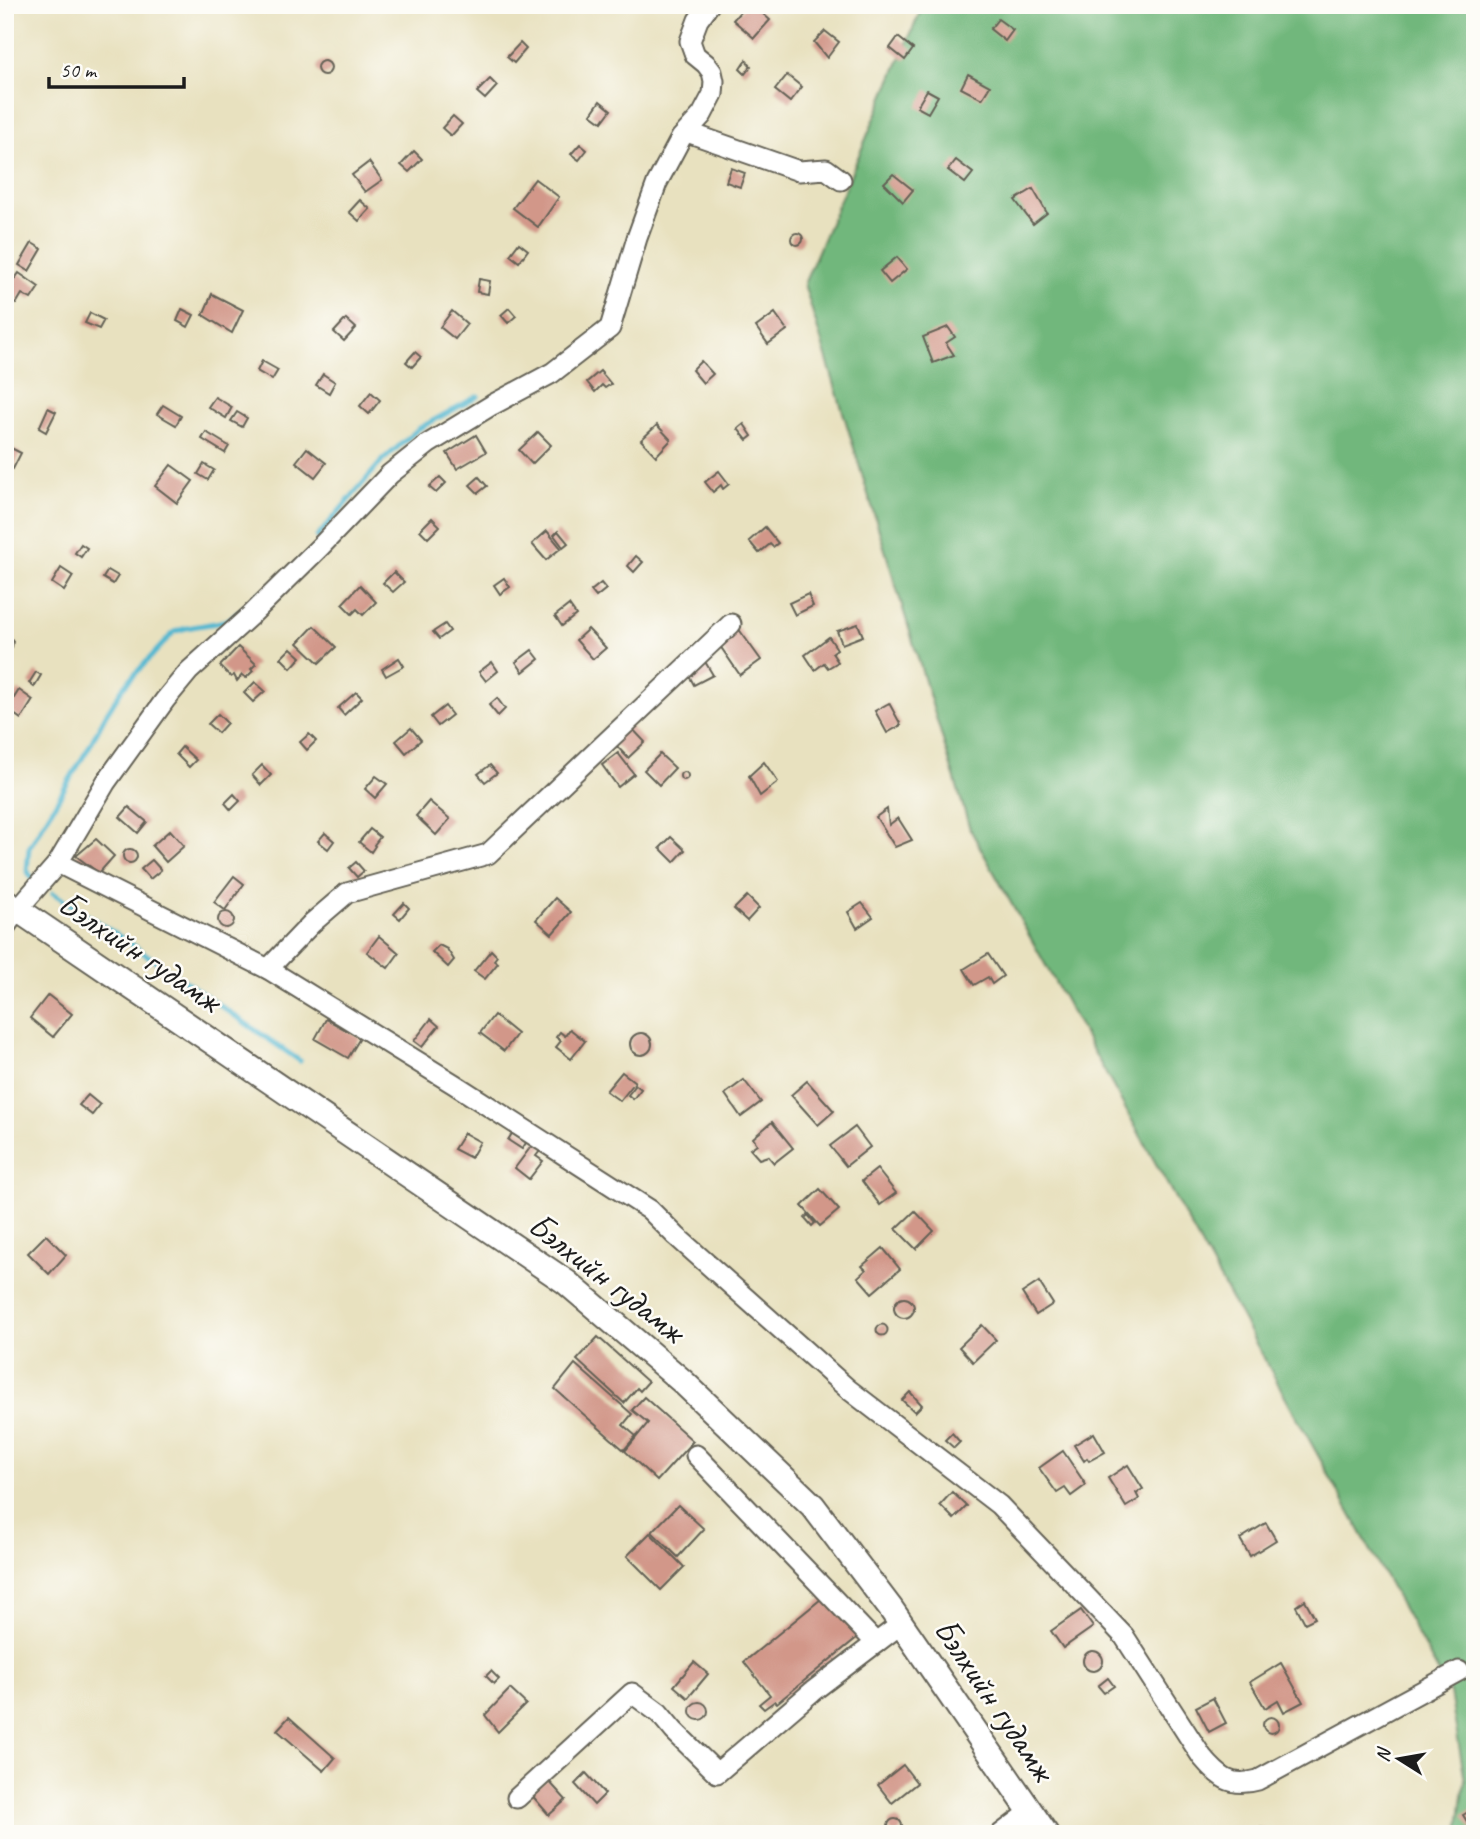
<svg xmlns="http://www.w3.org/2000/svg" width="1480" height="1839" font-family="Caveat,sans-serif">
<rect width="100%" height="100%" fill="#fdfcf7"/>
<filter id="ink" filterUnits="userSpaceOnUse"><feTurbulence type="fractalNoise" baseFrequency=".0143" numOctaves="2"/><feDisplacementMap in="SourceGraphic" scale="14" xChannelSelector="R" yChannelSelector="G"/><feConvolveMatrix kernelMatrix="1 2 1 2 8 2 1 2 1" color-interpolation-filters="sRGB"/></filter>
<filter id="wash" filterUnits="userSpaceOnUse"><feTurbulence type="fractalNoise" baseFrequency=".00686" numOctaves="4" result="noise"/><feDisplacementMap in="SourceGraphic" scale="28" xChannelSelector="R" yChannelSelector="G"/><feGaussianBlur stdDeviation="1.57" result="paint"/><feColorMatrix in="noise" values="0 0 0 0 0 0 0 0 0 0 0 0 0 0 0 0 0 1.4 0 .05"/><feComposite in="paint" operator="in"/></filter>
<g filter="url(#wash)">
<rect width="100%" height="100%" fill="#e8e1bf"/>
<polygon fill="#71b77c" stroke="#466a4c" stroke-width="2" points="923,5 1475,5 1475,1834 1458,1834 1465,1780 1450,1693 970,829 804,284"/>
<g fill="none" stroke-linecap="round" stroke-linejoin="round">
<g stroke="#52b7d0" stroke-width="5">
<polyline points="317,537 381,462 418,429 478,396"/>
<path d="M32,879L27,870L29,848L89,747L105,716L124,686L174,632C190,625 208,626 224,621C238,616 249,603 260,593"/>
<polyline points="53,893 131,944 300,1061"/>
</g>
</g>
<g id="blocks">
<g fill="#d29789">
<polygon points="542,5 556,5 549,13"/>
<polygon points="746,5 753,5 770,20 754,38 733,20"/>
<polygon points="998,19 1013,30 1005,41 990,29"/>
<polygon points="825,31 839,42 827,58 814,42"/>
<polygon points="898,37 913,49 905,60 890,48"/>
<polygon points="520,43 526,49 514,63 507,57"/>
<polygon points="746,60 751,66 745,74 740,69"/>
<circle cx="324" cy="68" r="7"/>
<polygon points="968,74 990,86 982,99 961,88"/>
<polygon points="787,75 802,87 790,102 775,90"/>
<polygon points="490,79 497,86 485,99 477,92"/>
<polygon points="927,90 938,96 928,113 917,107"/>
<polygon points="600,101 611,110 602,122 591,114"/>
<polygon points="453,116 462,124 451,136 442,128"/>
<polygon points="580,144 587,150 579,160 571,154"/>
<polygon points="414,151 422,159 409,172 401,165"/>
<polygon points="956,160 973,173 965,183 948,170"/>
<polygon points="369,162 382,180 365,192 352,175"/>
<polygon points="731,168 745,173 740,187 726,182"/>
<polygon points="893,174 913,190 903,202 884,183"/>
<polygon points="535,179 559,197 538,227 513,208"/>
<polygon points="1033,189 1047,213 1033,224 1015,200"/>
<polygon points="360,200 370,209 359,221 349,212"/>
<circle cx="797" cy="239" r="6"/>
<polygon points="32,243 42,249 29,271 19,265"/>
<polygon points="519,243 528,250 519,262 510,255"/>
<polygon points="897,257 907,269 890,283 880,271"/>
<polygon points="19,273 39,287 31,299 22,294 16,304 5,297 5,293"/>
<polygon points="479,279 490,281 488,294 477,292"/>
<polygon points="212,294 243,310 232,333 203,315"/>
<polygon points="509,308 516,316 508,323 501,315"/>
<polygon points="182,309 194,315 188,327 177,321"/>
<polygon points="452,311 467,324 455,339 440,327"/>
<polygon points="90,313 104,320 99,329 85,323"/>
<polygon points="775,313 787,330 768,344 756,327"/>
<polygon points="346,319 356,328 344,341 334,332"/>
<polygon points="948,327 955,337 946,343 954,355 933,363 923,337"/>
<polygon points="415,352 421,357 412,367 406,362"/>
<polygon points="262,361 278,370 272,380 257,371"/>
<polygon points="701,361 713,374 703,383 692,370"/>
<polygon points="600,371 611,384 605,388 602,385 595,392 587,382"/>
<polygon points="323,374 335,382 329,393 316,385"/>
<polygon points="371,392 380,400 369,414 360,406"/>
<polygon points="215,397 232,407 226,418 208,407"/>
<polygon points="163,405 181,416 176,425 157,414"/>
<polygon points="48,408 56,412 46,432 39,428"/>
<polygon points="237,412 247,418 242,427 231,421"/>
<polygon points="744,424 752,436 747,440 738,429"/>
<polygon points="657,425 671,440 656,456 641,440"/>
<polygon points="206,432 229,446 225,453 202,439"/>
<polygon points="538,432 551,445 532,464 519,450"/>
<polygon points="476,435 486,452 457,469 447,453"/>
<polygon points="11,448 21,453 13,469 5,465 5,459"/>
<polygon points="307,448 326,463 315,477 296,462"/>
<polygon points="204,464 214,470 208,480 198,474"/>
<polygon points="171,465 193,481 177,503 155,486"/>
<polygon points="719,471 729,484 723,489 721,485 713,492 705,482"/>
<polygon points="440,477 446,483 436,493 429,487"/>
<polygon points="479,477 487,486 478,493 470,485"/>
<polygon points="432,518 440,526 428,538 420,530"/>
<polygon points="765,527 778,543 773,547 770,544 759,553 749,541"/>
<polygon points="547,531 561,548 546,560 532,544"/>
<polygon points="558,531 568,543 563,547 554,535"/>
<polygon points="81,544 87,548 81,557 75,553"/>
<polygon points="636,556 643,562 634,572 628,566"/>
<polygon points="61,568 73,576 64,591 52,583"/>
<polygon points="108,570 118,576 113,584 103,578"/>
<polygon points="394,572 404,582 393,592 383,583"/>
<polygon points="504,578 510,587 500,594 494,585"/>
<polygon points="601,583 606,589 596,597 591,591"/>
<polygon points="360,585 376,602 363,615 357,609 352,614 342,604"/>
<polygon points="808,594 813,606 795,615 789,603"/>
<polygon points="569,605 576,615 562,626 555,616"/>
<polygon points="445,624 450,631 439,639 433,632"/>
<polygon points="858,624 863,636 842,644 837,631"/>
<polygon points="314,626 336,647 319,663 298,643"/>
<polygon points="738,628 761,660 740,675 718,643"/>
<polygon points="588,629 606,648 593,659 576,640"/>
<polygon points="5,633 9,635 13,641 12,648 5,653"/>
<polygon points="829,637 837,649 832,653 838,662 828,668 824,663 815,670 805,655"/>
<polygon points="238,647 256,664 251,669 253,671 246,678 242,675 237,681 234,675 231,677 220,666"/>
<polygon points="291,648 301,657 291,668 281,658"/>
<polygon points="532,650 539,659 523,672 516,662"/>
<polygon points="399,658 404,666 386,676 382,669"/>
<polygon points="704,660 713,675 694,685 686,670"/>
<polygon points="492,662 498,671 486,681 479,672"/>
<polygon points="36,672 41,675 34,687 29,683"/>
<polygon points="255,682 265,691 253,702 244,693"/>
<polygon points="19,690 33,700 21,719 7,709"/>
<polygon points="356,692 362,698 344,715 338,708"/>
<polygon points="497,698 505,709 498,716 489,705"/>
<polygon points="889,703 901,725 887,733 875,711"/>
<polygon points="445,706 452,715 438,726 431,717"/>
<polygon points="218,714 227,723 218,733 208,724"/>
<polygon points="628,724 645,742 628,758 611,740"/>
<polygon points="411,728 421,740 406,753 396,741"/>
<polygon points="309,734 316,741 307,750 300,742"/>
<polygon points="182,747 196,760 189,767 176,754"/>
<polygon points="618,753 634,774 618,787 602,765"/>
<polygon points="660,754 675,768 659,785 644,770"/>
<polygon points="764,762 778,782 760,796 749,776"/>
<polygon points="262,765 271,775 261,785 252,775"/>
<polygon points="490,765 497,773 485,782 478,774"/>
<circle cx="684" cy="776" r="4"/>
<polygon points="376,776 387,784 375,798 365,789"/>
<polygon points="234,794 240,801 231,810 225,803"/>
<polygon points="429,801 450,819 436,835 416,816"/>
<polygon points="129,807 147,822 138,833 120,817"/>
<polygon points="887,809 889,825 898,818 912,840 895,847 876,817"/>
<polygon points="370,829 380,837 374,845 375,846 371,852 359,842"/>
<polygon points="170,830 184,846 166,862 152,846"/>
<polygon points="325,833 334,841 328,849 318,841"/>
<polygon points="671,837 685,850 674,862 660,848"/>
<polygon points="96,839 114,856 99,873 76,856"/>
<circle cx="130" cy="856" r="7"/>
<polygon points="152,860 161,870 150,879 141,869"/>
<polygon points="356,862 364,871 357,877 349,868"/>
<polygon points="234,876 244,884 225,910 214,902"/>
<polygon points="747,896 759,908 747,921 734,909"/>
<polygon points="555,898 571,912 552,934 536,920"/>
<polygon points="404,903 409,908 400,919 394,914"/>
<polygon points="862,903 873,917 857,928 848,912"/>
<circle cx="226" cy="920" r="8"/>
<polygon points="379,936 399,953 388,968 367,952"/>
<polygon points="439,945 447,949 454,960 448,967 432,952"/>
<polygon points="491,950 497,956 494,960 498,963 485,979 474,971"/>
<polygon points="988,954 1003,976 992,984 988,977 974,985 964,969"/>
<polygon points="48,995 72,1014 53,1037 30,1018"/>
<polygon points="494,1015 517,1034 504,1051 480,1033"/>
<polygon points="326,1019 360,1038 348,1058 315,1039"/>
<polygon points="431,1019 439,1026 422,1047 414,1041"/>
<polygon points="570,1029 585,1041 571,1059 556,1047 561,1041 556,1037 560,1032 565,1036"/>
<circle cx="641" cy="1044" r="11"/>
<polygon points="622,1072 635,1082 620,1101 606,1091"/>
<polygon points="744,1080 761,1102 741,1117 725,1094"/>
<polygon points="807,1081 834,1111 818,1125 791,1095"/>
<polygon points="636,1085 641,1089 633,1099 628,1095"/>
<polygon points="88,1095 100,1105 92,1115 79,1105"/>
<polygon points="772,1122 793,1148 774,1163 768,1156 759,1159 750,1149 757,1144 753,1138"/>
<polygon points="516,1127 531,1135 522,1149 508,1140"/>
<polygon points="855,1127 870,1147 846,1166 830,1146"/>
<polygon points="464,1133 480,1142 471,1158 454,1149"/>
<polygon points="536,1140 544,1146 536,1156 543,1161 529,1179 515,1168"/>
<polygon points="877,1169 896,1193 880,1205 862,1181"/>
<polygon points="820,1189 839,1210 820,1226 802,1206"/>
<polygon points="915,1211 934,1231 916,1249 896,1229"/>
<polygon points="808,1215 815,1223 812,1226 805,1218"/>
<polygon points="46,1235 66,1255 49,1274 28,1253"/>
<polygon points="883,1248 900,1269 872,1293 858,1277 866,1270 862,1266"/>
<polygon points="1039,1282 1053,1304 1036,1315 1022,1293"/>
<circle cx="904" cy="1308" r="10"/>
<circle cx="882" cy="1330" r="5.5"/>
<polygon points="982,1325 996,1340 973,1362 959,1347"/>
<polygon points="598,1337 648,1382 640,1391 637,1388 624,1403 577,1360"/>
<polygon points="575,1364 632,1414 623,1425 636,1436 624,1450 555,1389"/>
<polygon points="910,1392 922,1405 915,1412 902,1400"/>
<polygon points="644,1397 693,1441 657,1481 625,1451 648,1423 632,1410"/>
<polygon points="952,1433 960,1442 954,1448 945,1440"/>
<polygon points="1094,1433 1105,1452 1089,1461 1087,1458 1084,1461 1074,1445"/>
<polygon points="1063,1451 1086,1485 1071,1496 1065,1488 1057,1493 1039,1468"/>
<polygon points="1128,1465 1143,1489 1136,1493 1139,1499 1126,1507 1108,1478"/>
<polygon points="952,1492 967,1506 954,1519 940,1505"/>
<polygon points="678,1505 704,1529 678,1557 652,1532"/>
<polygon points="1266,1523 1276,1540 1250,1556 1240,1539"/>
<polygon points="650,1533 684,1567 661,1590 627,1556"/>
<polygon points="826,1595 859,1636 777,1703 775,1701 764,1709 759,1704 770,1695 744,1662"/>
<polygon points="1305,1600 1315,1618 1305,1623 1296,1606"/>
<polygon points="1081,1610 1093,1627 1063,1648 1051,1631"/>
<circle cx="1093" cy="1661" r="10"/>
<polygon points="694,1662 708,1674 688,1698 674,1686"/>
<polygon points="1281,1663 1303,1702 1284,1712 1278,1700 1265,1708 1250,1682"/>
<polygon points="491,1671 499,1679 494,1684 486,1676"/>
<polygon points="1108,1678 1114,1686 1104,1693 1098,1686"/>
<polygon points="510,1689 526,1704 498,1732 485,1715"/>
<polygon points="1213,1698 1226,1723 1209,1732 1196,1707"/>
<circle cx="699" cy="1711" r="9"/>
<polygon points="289,1717 335,1758 324,1771 277,1730"/>
<circle cx="1271" cy="1725" r="8"/>
<polygon points="903,1765 917,1783 892,1803 878,1785"/>
<polygon points="586,1773 605,1794 594,1805 575,1784"/>
<polygon points="547,1779 566,1800 549,1815 530,1793"/>
<polygon points="1475,1808 1475,1834 1463,1815"/>
<circle cx="895" cy="1826" r="7"/>
<polygon points="1262,1827 1267,1834 1252,1834"/>
</g>
</g>
</g>
<g filter="url(#ink)">
<use href="#blocks" fill-opacity="0" stroke="#636155" stroke-width="2"/>
<g fill="none" stroke-linecap="round" stroke-linejoin="round">
<g stroke="#636155" stroke-width="23">
<g id="minor">
<polyline points="687,132 799,171 826,169 841,180"/>
<path d="M58,863L268,969L454,1084L650,1210L676,1236L848,1389L999,1505L1124,1636L1202,1757C1219,1777 1230,1788 1258,1780L1459,1671"/>
<polyline points="5,927 17,910 58,863 106,782 165,700 189,671 252,614 321,546 390,474 428,444 492,405 552,373 610,328 637,238 657,183 681,138 702,115 713,94 714,81 712,72 706,64 695,55 690,41 698,20 709,5"/>
<polyline points="268,969 312,923 347,893 488,854 731,624"/>
<polyline points="696,1455 876,1643"/>
<polyline points="517,1798 632,1693 659,1713 674,1731 717,1773 813,1691 901,1624"/>
<polyline points="1001,1834 1030,1812"/>
</g>
</g>
<g stroke="#636155" stroke-width="28">
<polyline id="major" points="5,901 566,1282 682,1381 813,1506 891,1609 1046,1834"/>
</g>
<use href="#minor" stroke="#fff" stroke-width="19"/>
<use href="#major" stroke="#fff" stroke-width="24"/>
</g>
</g>
<g text-anchor="middle" stroke-width="5" stroke-linejoin="round" paint-order="stroke">
<g font-size="35" fill="#1c1c1c" stroke="#fdfcf7">
<text transform="translate(140 951) rotate(34)" y="12">Бэлхийн гудамж</text>
<text transform="translate(607 1277) rotate(38)" y="12">Бэлхийн гудамж</text>
<text transform="translate(995 1699) rotate(56)" y="12">Бэлхийн гудамж</text>
</g>
</g>
<rect width="1480" height="1839" fill="none" stroke="#fdfcf7" stroke-width="28"/>
<g transform="translate(1399 1759) rotate(281)" stroke="#fdfcf7" stroke-width="5" paint-order="stroke">
<path d="M0-5L12 26L0 18L-12 26Z" fill="#1c1c1c"/>
<text y="-10" font-size="19" font-weight="bold" text-anchor="middle" fill="#1c1c1c">N</text>
</g>
<path d="M49 77v10h135v-10" fill="none" stroke="#1c1c1c" stroke-width="3.5"/>
<text x="60" y="77" font-size="21" fill="#1c1c1c" stroke="#fdfcf7" stroke-width="5" paint-order="stroke">50 m</text>
</svg>
